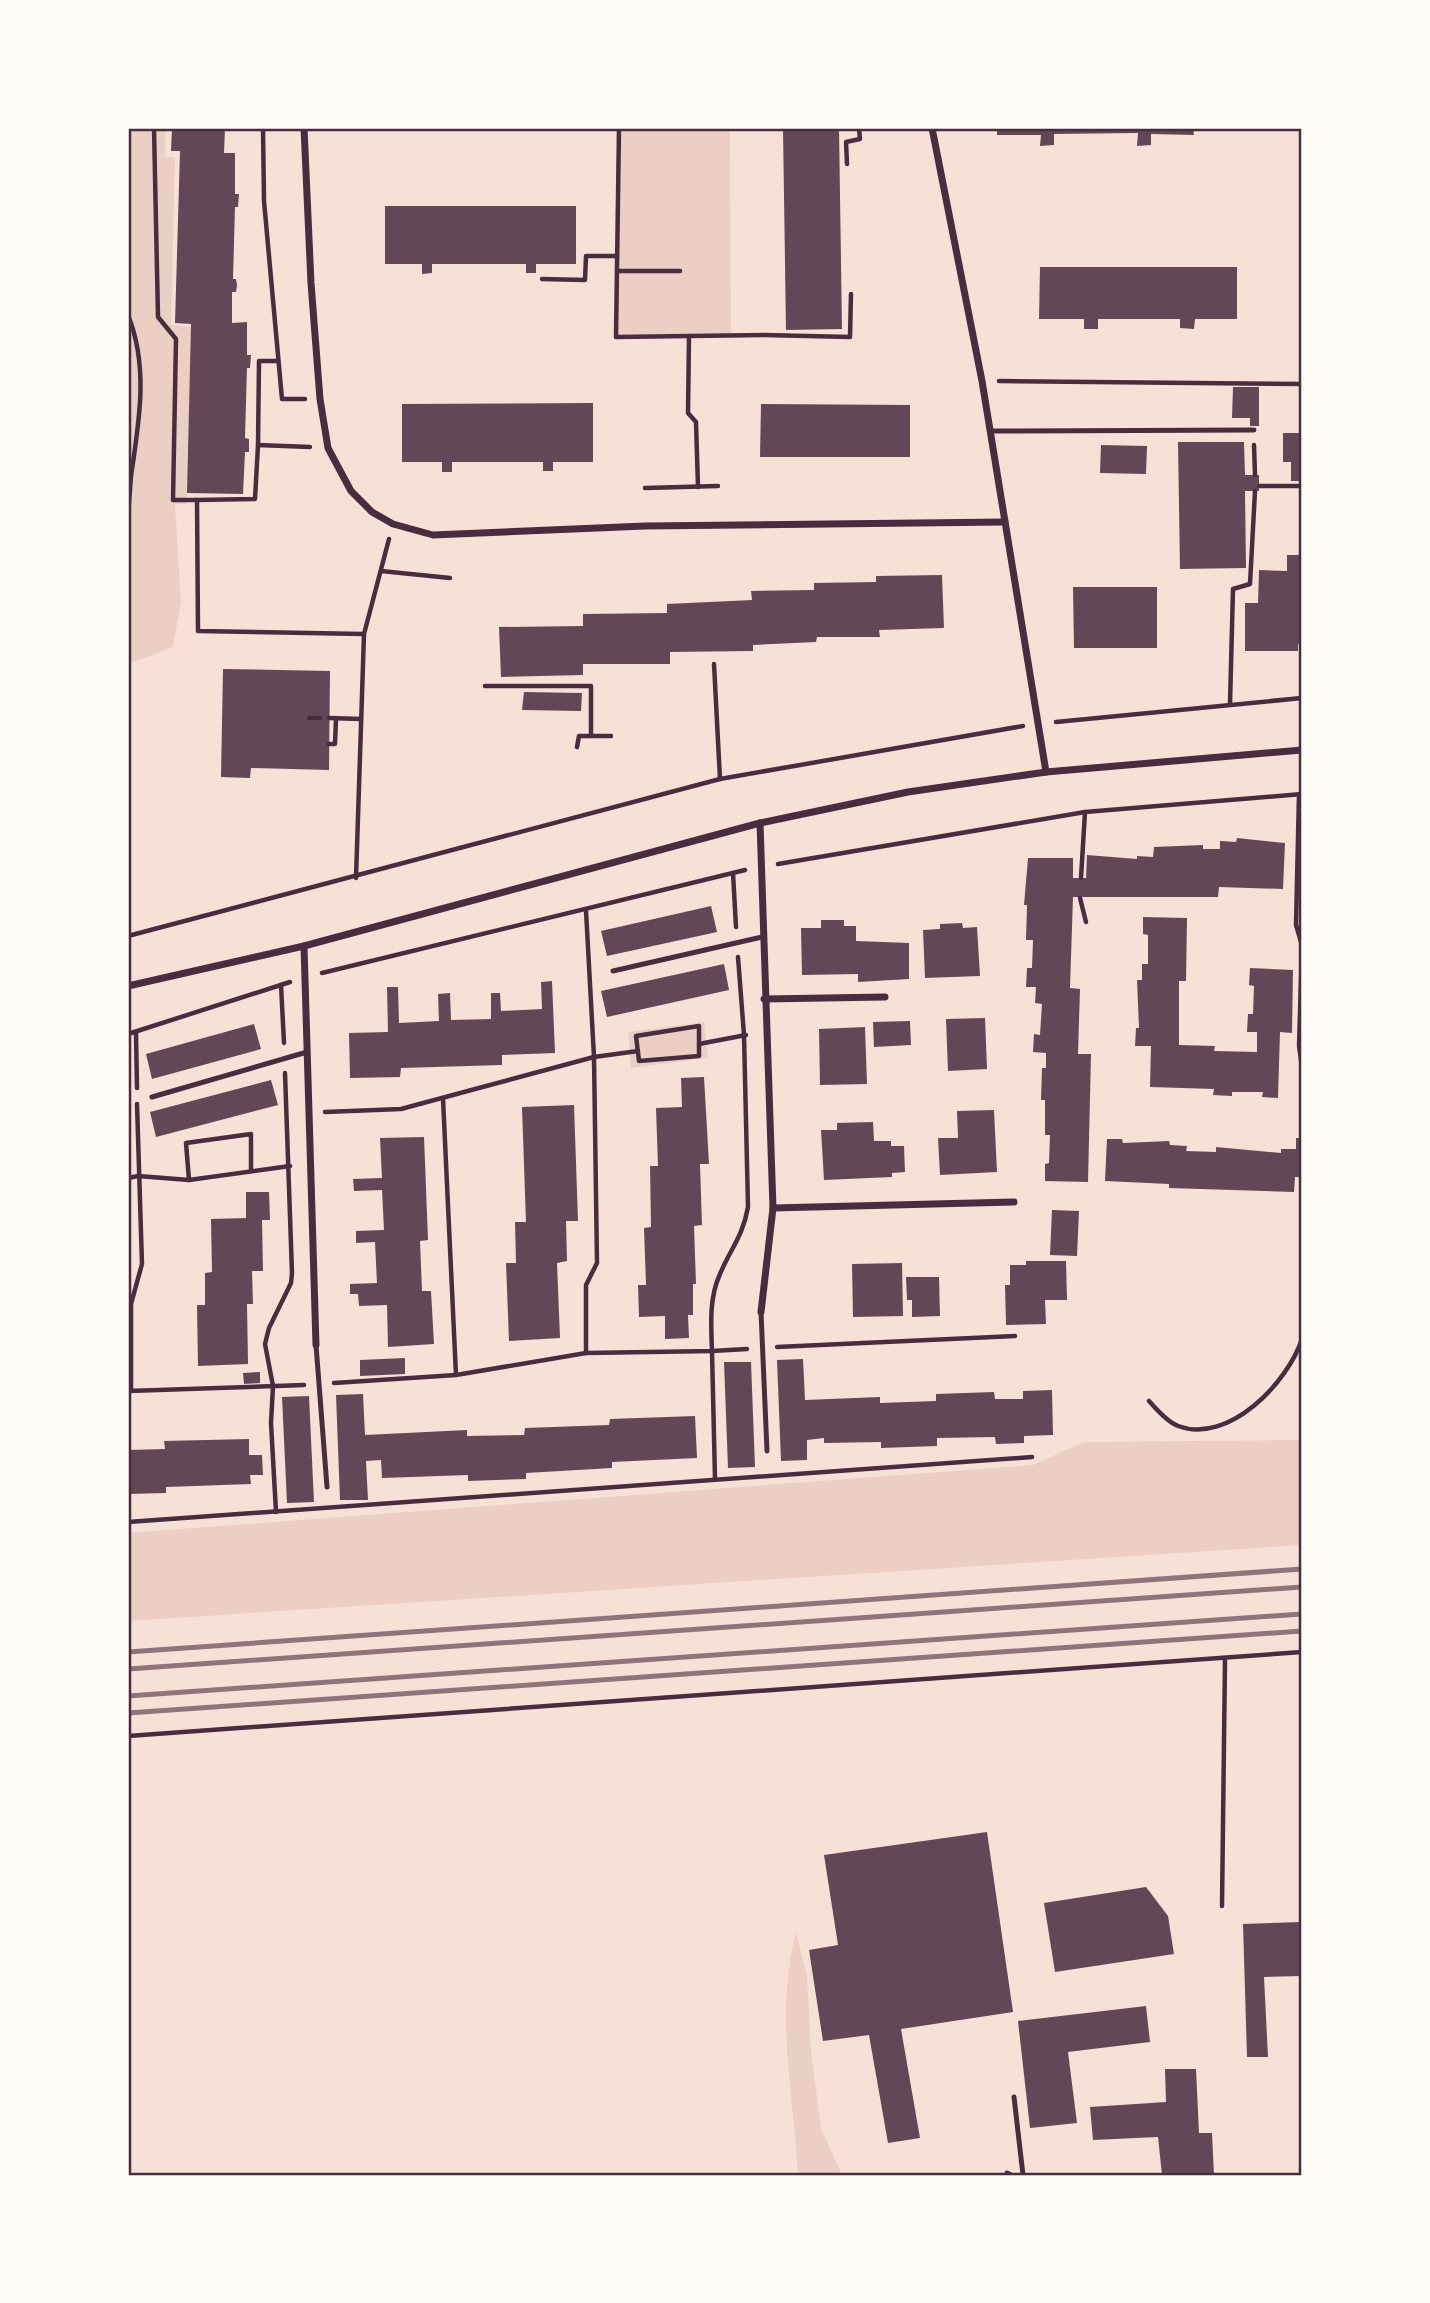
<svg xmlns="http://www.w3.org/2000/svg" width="1430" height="2303" font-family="Spectral,serif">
<rect width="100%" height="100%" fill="#f7e1d7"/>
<g fill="#ebcfc5">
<polygon points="128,128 166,128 165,157 175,157 171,325 191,327 187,504 175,504 181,601 173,647 128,664"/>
<polygon points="619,128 730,128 731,335 616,337"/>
<polygon points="704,1022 708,1058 631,1068 628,1032"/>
<polygon points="1302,1440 1302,1545 128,1621 128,1533 1033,1465 1084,1442"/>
<path d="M796,1932L807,1976L811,2051L821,2129L842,2175H798C793,2090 775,2017 796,1932Z"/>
</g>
<g fill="#644757">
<polygon points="172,128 225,128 224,153 235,153 235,194 239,194 238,207 235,207 233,279 236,279 237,285 236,292 232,292 232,323 247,322 247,355 251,355 250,368 247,368 245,438 249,439 249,452 245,452 243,494 187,493 191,324 175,323 180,151 171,151"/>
<polygon points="839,128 842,329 786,330 783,129"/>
<polygon points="997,128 1193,128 1194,135 1151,134 1151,145 1137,146 1138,133 1054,134 1054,145 1040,146 1041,135 997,135"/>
<polygon points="385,206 576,206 576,264 536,264 536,273 526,273 526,264 432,264 432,273 422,274 422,264 385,264"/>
<polygon points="1040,267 1237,267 1237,319 1195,319 1194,329 1180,328 1180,319 1098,319 1098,329 1084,329 1084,319 1039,319"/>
<polygon points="1233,387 1259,387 1259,426 1250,426 1250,418 1232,418"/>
<polygon points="593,403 593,462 553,462 553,471 543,471 543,462 452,462 452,472 442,472 442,462 402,462 402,404"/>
<polygon points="761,404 910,405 910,457 760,457"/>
<polygon points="1283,433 1302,433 1302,481 1291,481 1291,462 1283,462"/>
<polygon points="1178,442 1244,442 1245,475 1259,475 1259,491 1245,491 1246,568 1180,569"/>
<polygon points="1101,445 1147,446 1146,474 1100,473"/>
<polygon points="1287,555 1302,555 1302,645 1298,644 1298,651 1245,651 1245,603 1258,603 1259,570 1287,571"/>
<polygon points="942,575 944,628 879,630 880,637 817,637 816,642 753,645 753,651 670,652 670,664 583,664 583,675 501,677 499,627 583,626 583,614 667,613 667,604 752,600 751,591 814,590 814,583 876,582 876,576"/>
<polygon points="1073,587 1157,587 1157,648 1074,648"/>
<polygon points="223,669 330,671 329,770 251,768 250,778 221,777"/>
<polygon points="524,692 582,693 581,711 522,710"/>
<polygon points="1237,838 1285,843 1283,889 1219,887 1218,897 1073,897 1070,988 1080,989 1078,1054 1091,1054 1088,1182 1045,1181 1045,1164 1049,1163 1050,1135 1045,1135 1045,1100 1041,1100 1042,1068 1046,1068 1046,1053 1033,1052 1034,1034 1040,1035 1042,1004 1035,1003 1036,987 1026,987 1027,968 1032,968 1033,940 1026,940 1027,905 1024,905 1028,858 1073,858 1073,878 1086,878 1087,855 1137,859 1137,856 1153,857 1154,847 1203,845 1203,849 1220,849 1220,841 1236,842"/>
<polygon points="711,906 717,932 607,956 601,931"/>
<polygon points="1143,917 1187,918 1186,981 1179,981 1179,1045 1215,1046 1214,1051 1257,1052 1257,1032 1247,1032 1248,1014 1253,1014 1254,986 1249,985 1250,968 1293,970 1292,1033 1280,1032 1278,1098 1262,1097 1263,1092 1232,1092 1232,1096 1213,1095 1214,1089 1150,1087 1151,1046 1135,1046 1136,1028 1139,1028 1137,980 1142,980 1142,964 1148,964 1148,935 1143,934"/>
<polygon points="821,920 844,920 844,926 856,926 856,941 909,943 909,979 858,982 858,974 802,975 801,928 821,928"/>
<polygon points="962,923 963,928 977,927 980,976 925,978 923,930 940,929 940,924"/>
<polygon points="724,964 729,990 607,1017 601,991"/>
<polygon points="552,981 555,1053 502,1055 502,1065 401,1068 400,1077 350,1078 349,1033 388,1032 387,987 398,987 399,1023 439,1021 438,994 450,993 451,1020 491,1019 491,993 500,993 501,1011 542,1009 541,982"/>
<polygon points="985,1018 987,1069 948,1071 946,1019"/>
<polygon points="910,1021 911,1045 874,1047 873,1022"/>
<polygon points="254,1024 261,1049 152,1079 146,1054"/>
<polygon points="865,1027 867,1084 820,1085 819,1029"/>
<polygon points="704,1077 709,1164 700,1164 702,1225 694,1226 696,1284 693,1284 693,1315 688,1315 689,1338 665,1339 665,1316 639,1317 638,1285 646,1285 644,1228 651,1227 650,1166 658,1166 656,1108 682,1107 681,1078"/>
<polygon points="271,1080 278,1105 156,1137 150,1112"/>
<polygon points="574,1105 578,1221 566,1221 567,1261 557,1263 560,1338 509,1341 506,1263 516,1263 515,1222 526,1222 522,1107"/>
<polygon points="994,1110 997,1172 940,1175 938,1138 958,1138 957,1111"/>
<polygon points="873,1122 874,1141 891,1141 891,1146 904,1146 905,1172 892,1173 892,1177 824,1180 821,1130 837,1130 837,1123"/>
<polygon points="424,1137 428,1240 420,1241 422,1291 431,1291 434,1344 388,1347 387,1305 359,1306 358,1294 350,1294 350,1284 377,1283 375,1242 356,1243 356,1231 384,1230 382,1190 354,1191 353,1179 382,1178 380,1138"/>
<polygon points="1296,1138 1302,1138 1302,1177 1295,1177 1294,1192 1169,1188 1169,1184 1105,1181 1107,1139 1122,1139 1123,1143 1169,1141 1170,1145 1187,1146 1186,1151 1216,1152 1216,1147 1281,1153 1281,1149 1296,1149"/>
<polygon points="246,1192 269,1192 270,1220 262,1220 263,1271 252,1271 253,1304 247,1304 248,1364 198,1366 197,1305 205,1305 205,1273 212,1272 211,1219 246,1218"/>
<polygon points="1052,1210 1079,1211 1077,1256 1050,1255"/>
<polygon points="1026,1261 1066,1261 1067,1300 1045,1300 1046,1324 1006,1325 1005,1285 1010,1285 1010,1265 1026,1265"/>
<polygon points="902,1263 903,1316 853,1317 852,1264"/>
<polygon points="906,1277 939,1277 940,1316 912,1317 912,1300 907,1300"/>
<polygon points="405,1358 405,1374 360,1376 360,1360"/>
<polygon points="803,1359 805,1400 880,1397 880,1403 936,1401 936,1394 994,1392 995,1399 1023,1399 1023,1391 1052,1390 1053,1435 1024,1436 1024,1443 996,1444 995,1437 937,1438 937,1446 881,1448 881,1442 824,1443 824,1438 807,1440 807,1460 781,1461 777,1360"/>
<polygon points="724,1362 751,1362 755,1467 728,1468"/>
<polygon points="260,1372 260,1383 244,1384 243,1373"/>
<polygon points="363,1394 365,1435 467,1430 467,1436 524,1435 525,1428 609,1425 610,1419 695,1416 697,1458 612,1462 612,1468 526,1473 526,1479 468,1481 468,1475 382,1478 381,1460 366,1461 368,1500 340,1500 336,1395"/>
<polygon points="309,1396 314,1502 287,1503 282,1397"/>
<polygon points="249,1439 249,1455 262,1455 263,1475 250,1475 251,1484 166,1487 166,1493 128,1494 128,1450 165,1449 164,1441"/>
<polygon points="987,1832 1013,2012 901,2029 920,2138 888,2143 869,2035 823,2041 809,1950 838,1945 824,1855"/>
<polygon points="1146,1887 1168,1916 1174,1954 1055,1972 1044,1903"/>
<polygon points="1302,1922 1302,1976 1264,1977 1268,2057 1247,2057 1243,1924"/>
<polygon points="1146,2006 1150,2042 1068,2052 1077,2123 1030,2128 1018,2021"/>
<polygon points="1165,2069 1196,2069 1199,2133 1212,2133 1214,2175 1162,2175 1158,2137 1093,2140 1090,2107 1166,2102"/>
</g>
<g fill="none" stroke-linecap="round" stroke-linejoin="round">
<g stroke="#4a2c40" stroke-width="4.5">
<polyline points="154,128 158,317 176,339 173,500 197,500 198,631 364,634"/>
<polyline points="263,128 264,201 282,399 305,399"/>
<polyline points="619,128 616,337 764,335 850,337 851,294"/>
<polyline points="847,164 846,142 860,139 859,128"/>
<polyline points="617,271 680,271"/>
<polyline points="542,279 585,280 586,256 617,256"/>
<path d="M128,315C149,367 139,422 131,476L128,475"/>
<polyline points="689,336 688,413 696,422 698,487"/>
<polyline points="999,381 1302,384"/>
<polyline points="258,445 259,361 278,361"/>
<polyline points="1254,445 1255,475"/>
<polyline points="1259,486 1302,486"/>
<polyline points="645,488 718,486"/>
<polyline points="196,500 255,499 258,445 310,447"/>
<polyline points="128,517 131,476"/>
<polyline points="381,571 450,578"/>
<polyline points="714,664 720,779"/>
<polyline points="485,686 591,686 591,736 579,736 577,747"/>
<polyline points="1230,704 1233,589 1250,584 1255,491"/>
<polyline points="309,718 320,718"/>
<polyline points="329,718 361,719"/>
<polyline points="1056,722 1302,698"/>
<polyline points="591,736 611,736"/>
<polyline points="329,744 335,744 336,718"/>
<polyline points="1299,794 1296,925 1302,945"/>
<polyline points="778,864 1085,812 1302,794"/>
<polyline points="733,873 736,927"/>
<polyline points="356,878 364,634 389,539"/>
<polyline points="1081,878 1085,812"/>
<polyline points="1080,898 1086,922"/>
<polyline points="128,936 720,779 1023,726"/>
<polyline points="1302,947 1299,1046 1302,1067"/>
<polyline points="322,973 745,870"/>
<polyline points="281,985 284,1043"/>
<polygon points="699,1026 699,1056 639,1061 636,1036"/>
<polyline points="136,1033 137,1088"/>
<polyline points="128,1034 290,982"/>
<polyline points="699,1044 746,1035"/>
<polyline points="325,1112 401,1109 594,1057 638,1051"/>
<polyline points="128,1178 138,1176 189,1180 290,1166"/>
<polyline points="189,1180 186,1143 251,1134 251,1171"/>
<polyline points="777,1347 1015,1336"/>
<polyline points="586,1353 586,1285 597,1263 594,1057 586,911"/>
<path d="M456,1375L586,1353L712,1351C711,1324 709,1298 720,1274C731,1248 743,1236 748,1207L744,1035L738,957"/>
<polyline points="334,1383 456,1375 443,1099"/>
<polyline points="131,1390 131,1304 142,1264 137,1104"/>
<polyline points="128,1391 304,1385"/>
<path d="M1149,1401C1156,1409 1167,1422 1178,1426C1229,1445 1288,1382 1302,1339"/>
<polyline points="715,1479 712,1351 747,1349"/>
<polyline points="276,1512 271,1423 273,1386 265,1344 269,1328 291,1283 292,1273 285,1073"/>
<polyline points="128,1522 1032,1457"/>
<polyline points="128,1736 1302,1652"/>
<polyline points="1222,1906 1225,1660"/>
</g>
<g stroke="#4a2c40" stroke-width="5">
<polyline points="991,431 1254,430"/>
<polyline points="613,971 762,937"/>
<polyline points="152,1097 307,1052"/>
<polyline points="761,1312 767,1451"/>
<polyline points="316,1345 327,1487"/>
<polyline points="1014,2097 1023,2175"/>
<polyline points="1007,2173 1011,2175"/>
</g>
<g stroke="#4a2c40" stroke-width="7">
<polyline points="304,128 311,283 320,399 328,448 351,491 372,512 393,524 433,535 645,526 1005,522"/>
<polyline points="932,128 982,381 1046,772"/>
<polyline points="760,823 773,1208 761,1312"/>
<polyline points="304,946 316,1345"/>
<polyline points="128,986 304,946 760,823 908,792 1046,772 1302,750"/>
<polyline points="764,999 885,997"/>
<polyline points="773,1208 1014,1202"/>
</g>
<g stroke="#8f747c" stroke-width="5">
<polyline points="128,1652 1302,1569"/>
<polyline points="128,1669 1302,1587"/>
<polyline points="128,1696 1302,1614"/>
<polyline points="128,1713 1302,1631"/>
</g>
</g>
<rect width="1430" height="2303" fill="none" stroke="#fffaf5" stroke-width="259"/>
<rect x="130" y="130" width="1170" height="2044" fill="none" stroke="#4a2c40" stroke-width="2.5"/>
</svg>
